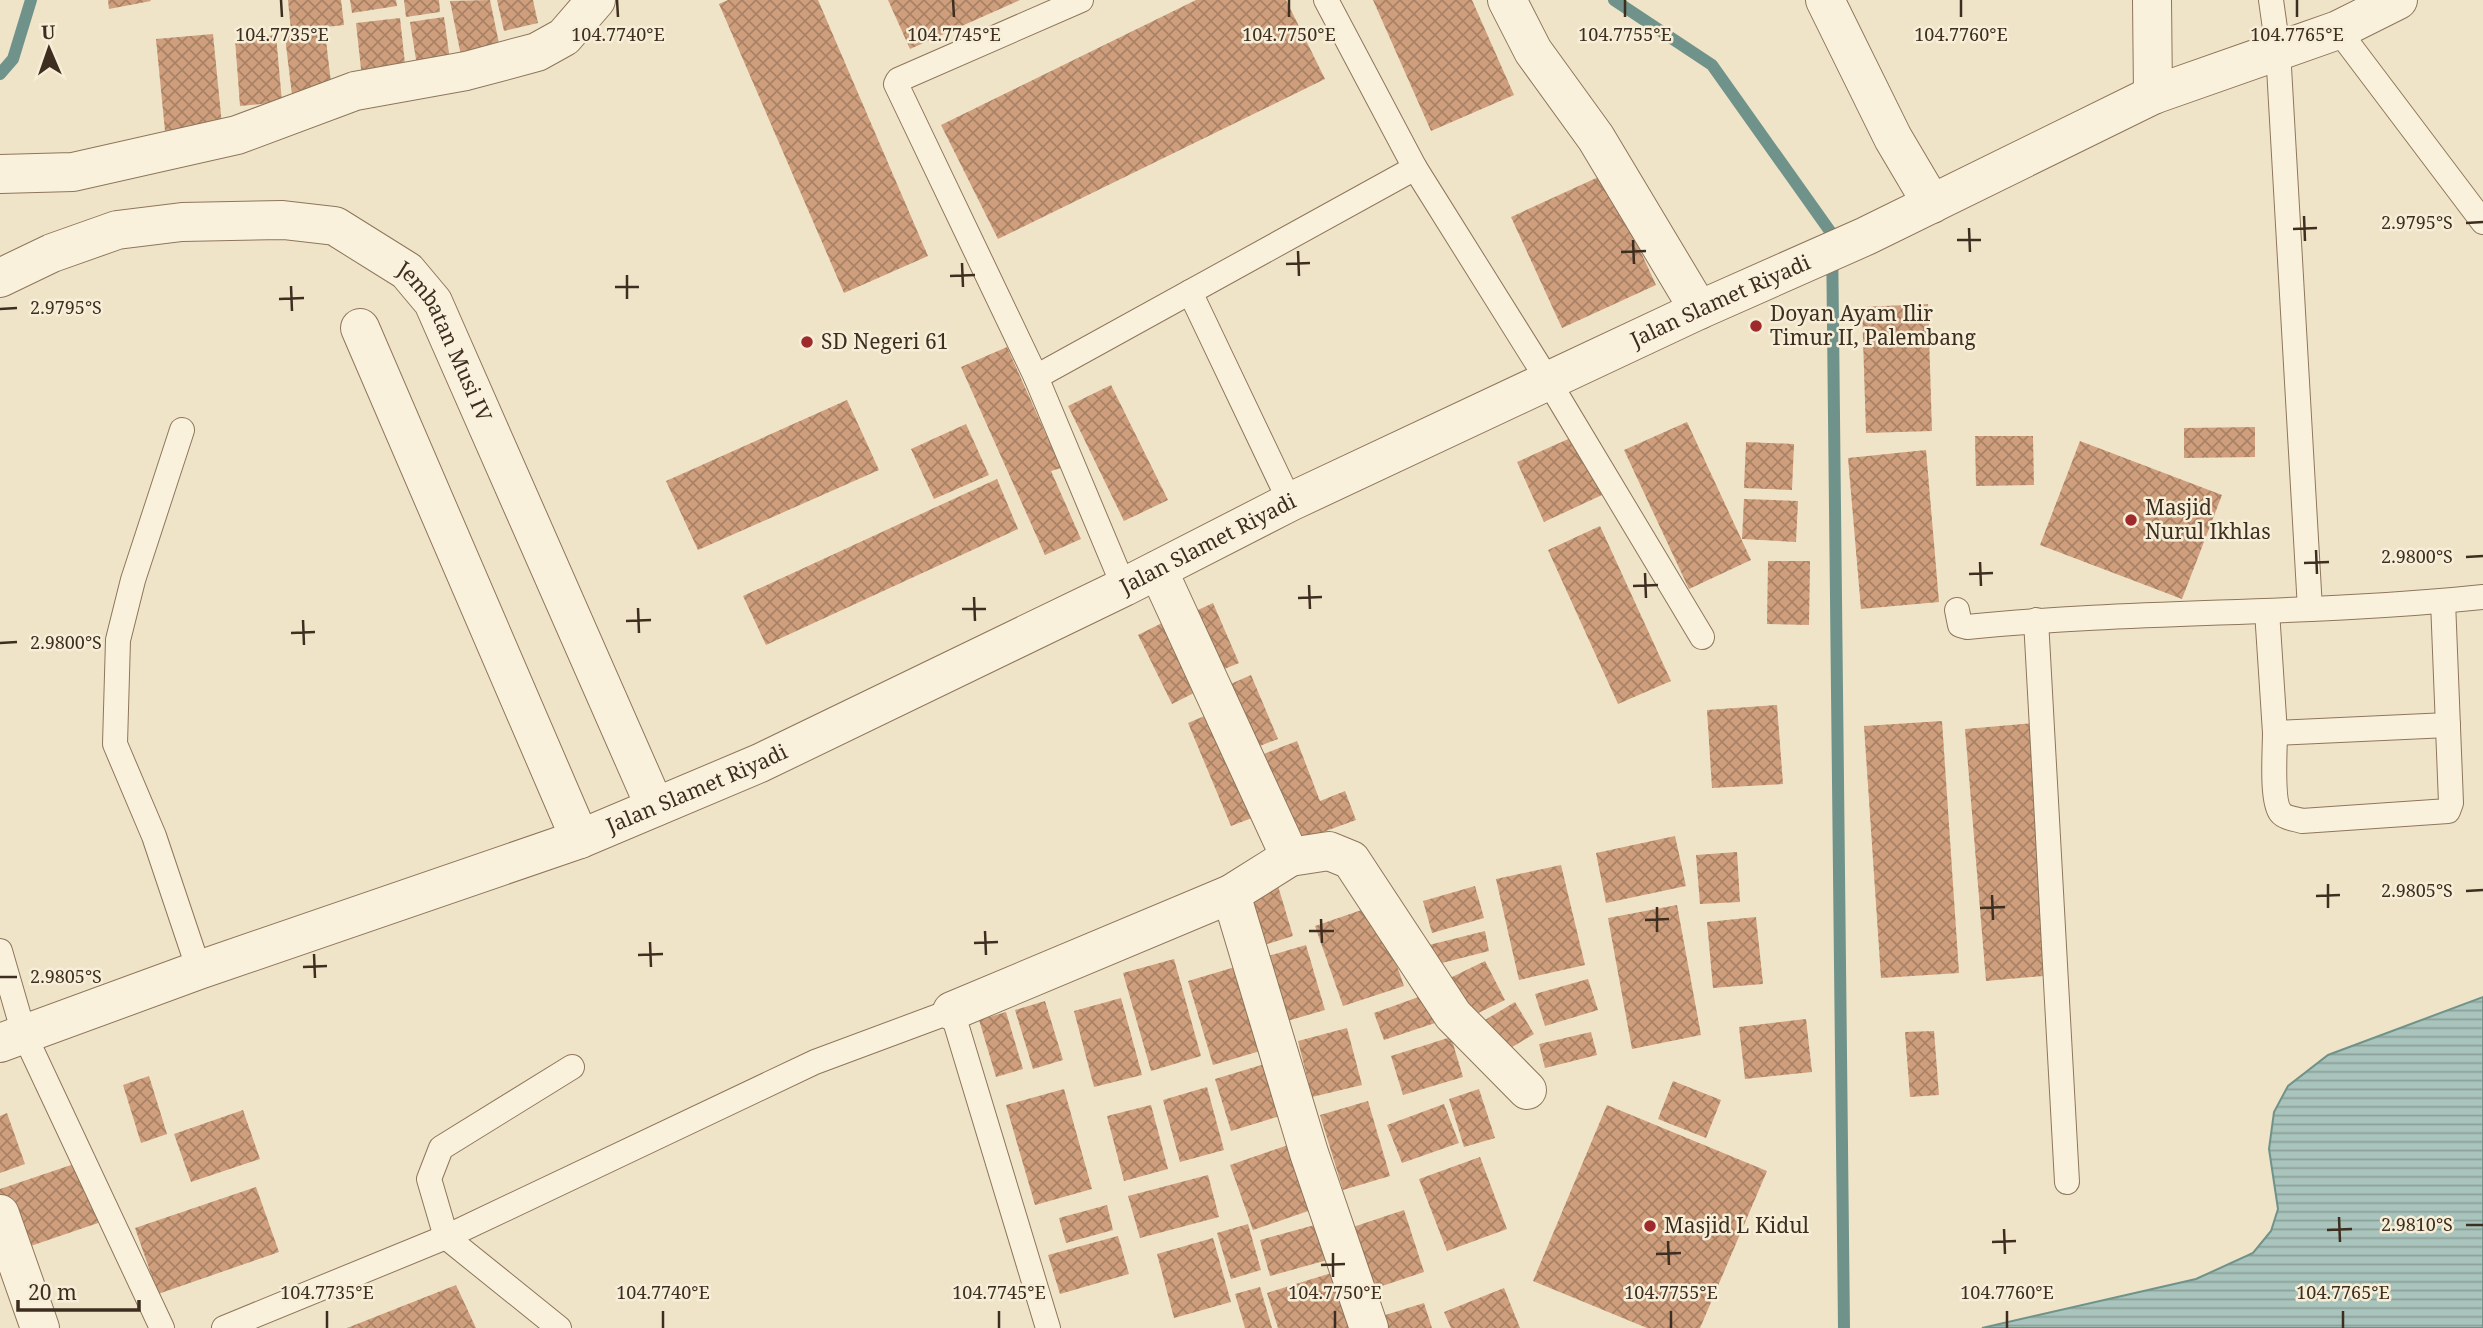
<svg xmlns="http://www.w3.org/2000/svg" width="2483" height="1328" font-family="'Noto Serif',serif">
<defs>
<pattern id="water-rules" width="6" height="5" patternUnits="userSpaceOnUse" patternTransform="scale(1.75)"><rect width="6" height="5" fill="#a9c4bc"/><path d="M0 2.5h6" fill="none" stroke="#8ba098"/></pattern>
<pattern id="building-cross-hatch" width="8" height="8" patternUnits="userSpaceOnUse" patternTransform="scale(1.75)"><rect width="8" height="8" fill="#cf9f7d"/><path d="M0 0l8 8M0 8l8-8" fill="none" stroke="#a98266"/></pattern>
</defs>
<rect width="100%" height="100%" fill="#f0e4c8"/>
<polygon fill="url(#water-rules)" stroke="#6f938a" stroke-width="2" points="2483,997 2483,1328 1982,1328 2196,1279 2253,1253 2271,1231 2278,1209 2269,1149 2274,1112 2288,1086 2328,1055"/>
<g fill="none" stroke-linecap="round" stroke-linejoin="round">
<g stroke="#6f938a" stroke-width="12">
<polyline points="1614,0 1712,65 1832,234 1844,1328"/>
<polyline points="0,74 13,59 31,0"/>
</g>
</g>
<g fill="url(#building-cross-hatch)">
<polygon points="108,0 150,0 151,1 109,9"/>
<polygon points="288,0 341,0 344,25 291,31"/>
<polygon points="350,0 396,0 397,6 352,13"/>
<polygon points="404,0 439,0 440,12 406,17"/>
<polygon points="490,0 501,53 462,61 450,1"/>
<polygon points="497,0 533,0 538,23 504,31"/>
<polygon points="728,0 818,0 928,256 844,293 719,4"/>
<polygon points="888,0 1020,0 910,49"/>
<polygon points="1196,0 1286,0 1325,79 998,239 941,125"/>
<polygon points="1373,0 1472,0 1514,95 1431,131"/>
<polygon points="444,17 451,67 418,72 410,22"/>
<polygon points="400,18 406,73 362,78 356,23"/>
<polygon points="325,32 332,91 292,95 285,37"/>
<polygon points="213,34 222,125 165,131 156,39"/>
<polygon points="276,35 282,102 240,106 235,39"/>
<polygon points="1605,174 1656,285 1562,328 1511,217"/>
<polygon points="1928,304 1932,431 1866,433 1862,307"/>
<polygon points="1007,347 1061,468 1051,471 1081,539 1045,555 961,367"/>
<polygon points="1111,385 1168,500 1124,521 1068,406"/>
<polygon points="847,400 879,470 698,550 666,481"/>
<polygon points="1687,422 1751,560 1689,589 1624,450"/>
<polygon points="966,424 989,475 934,499 911,449"/>
<polygon points="2255,427 2255,457 2184,458 2184,428"/>
<polygon points="1575,436 1602,495 1544,522 1517,462"/>
<polygon points="1975,436 2033,436 2034,485 1976,486"/>
<polygon points="2080,441 2222,495 2182,599 2040,545"/>
<polygon points="1746,442 1794,444 1792,490 1744,488"/>
<polygon points="1926,450 1939,602 1861,609 1848,458"/>
<polygon points="997,479 1018,529 766,645 743,596"/>
<polygon points="1744,499 1798,501 1796,542 1742,539"/>
<polygon points="1600,526 1671,681 1618,704 1548,550"/>
<polygon points="1768,561 1810,561 1809,625 1767,624"/>
<polygon points="1213,603 1239,663 1212,674 1187,615"/>
<polygon points="1168,620 1202,689 1172,704 1138,635"/>
<polygon points="1251,675 1278,739 1252,749 1226,686"/>
<polygon points="1777,705 1783,784 1712,788 1707,710"/>
<polygon points="1214,712 1257,816 1231,826 1188,723"/>
<polygon points="1942,721 1959,973 1881,978 1864,726"/>
<polygon points="2034,723 2055,975 1986,981 1965,729"/>
<polygon points="1297,741 1320,801 1345,791 1356,820 1293,843 1261,755"/>
<polygon points="1675,836 1686,886 1606,903 1596,853"/>
<polygon points="1737,852 1740,902 1700,904 1696,855"/>
<polygon points="1561,865 1585,965 1519,980 1496,879"/>
<polygon points="1278,886 1293,936 1258,947 1243,897"/>
<polygon points="1475,886 1484,918 1432,933 1423,901"/>
<polygon points="1376,905 1404,986 1343,1006 1315,926"/>
<polygon points="1677,905 1701,1035 1632,1049 1608,918"/>
<polygon points="1756,917 1763,984 1713,988 1707,922"/>
<polygon points="1485,931 1489,951 1434,965 1429,945"/>
<polygon points="1306,945 1325,1010 1277,1024 1258,959"/>
<polygon points="1174,959 1201,1056 1151,1071 1123,973"/>
<polygon points="1485,961 1505,1000 1470,1017 1450,978"/>
<polygon points="1242,965 1267,1049 1213,1065 1188,981"/>
<polygon points="1588,979 1598,1010 1545,1026 1535,994"/>
<polygon points="1424,995 1435,1023 1384,1040 1374,1013"/>
<polygon points="1121,998 1142,1075 1094,1087 1074,1011"/>
<polygon points="1045,1001 1063,1060 1033,1069 1015,1010"/>
<polygon points="1515,1002 1534,1034 1504,1052 1485,1020"/>
<polygon points="1006,1012 1023,1069 996,1077 979,1020"/>
<polygon points="1806,1019 1812,1072 1745,1079 1739,1027"/>
<polygon points="1347,1028 1362,1085 1312,1097 1298,1041"/>
<polygon points="1934,1031 1939,1095 1910,1097 1905,1032"/>
<polygon points="1591,1032 1597,1055 1545,1068 1539,1044"/>
<polygon points="1451,1037 1463,1077 1403,1095 1391,1056"/>
<polygon points="1268,1063 1283,1115 1231,1131 1215,1079"/>
<polygon points="149,1076 167,1134 141,1143 123,1085"/>
<polygon points="1673,1081 1721,1100 1706,1138 1658,1119"/>
<polygon points="1207,1087 1224,1150 1180,1162 1163,1100"/>
<polygon points="1064,1089 1092,1189 1035,1205 1006,1105"/>
<polygon points="1479,1089 1495,1138 1464,1147 1449,1099"/>
<polygon points="1368,1101 1390,1176 1343,1190 1320,1115"/>
<polygon points="1444,1104 1459,1143 1402,1163 1387,1125"/>
<polygon points="1151,1105 1168,1169 1124,1181 1107,1116"/>
<polygon points="1607,1105 1767,1171 1700,1328 1647,1328 1533,1281"/>
<polygon points="243,1110 260,1159 191,1182 174,1134"/>
<polygon points="7,1113 25,1164 0,1173 0,1116"/>
<polygon points="1291,1144 1314,1209 1253,1230 1230,1165"/>
<polygon points="1480,1157 1507,1229 1447,1251 1419,1179"/>
<polygon points="80,1162 101,1222 16,1251 0,1206 0,1189"/>
<polygon points="1208,1175 1219,1217 1140,1238 1128,1196"/>
<polygon points="256,1187 279,1252 158,1294 135,1228"/>
<polygon points="1107,1205 1113,1230 1066,1243 1059,1218"/>
<polygon points="1404,1210 1424,1272 1373,1289 1353,1227"/>
<polygon points="1322,1223 1331,1259 1270,1276 1260,1240"/>
<polygon points="1248,1224 1261,1270 1231,1279 1217,1233"/>
<polygon points="1118,1236 1129,1274 1060,1294 1048,1255"/>
<polygon points="1213,1238 1231,1302 1174,1318 1157,1254"/>
<polygon points="1341,1270 1359,1328 1278,1328 1267,1293"/>
<polygon points="456,1285 476,1328 347,1328"/>
<polygon points="1260,1287 1272,1328 1245,1328 1235,1294"/>
<polygon points="1504,1288 1520,1328 1451,1328 1444,1312"/>
<polygon points="1424,1303 1432,1328 1383,1328 1379,1317"/>
</g>
<g fill="none" stroke-linecap="round" stroke-linejoin="round">
<g stroke="#8d765c" stroke-width="26">
<g id="service">
<polyline points="1081,0 898,80 896,84 1036,377 1124,587"/>
<polyline points="1326,0 1415,168 1549,382 1702,637"/>
<polyline points="2271,0 2278,50 2310,609"/>
<polyline points="2338,30 2483,222"/>
<polyline points="1190,292 1290,502"/>
<polyline points="1036,377 1415,168"/>
<polyline points="182,430 133,580 118,640 115,744 154,836 199,970"/>
<path d="M1957,610L1960,625L1967,627C2138,610 2311,615 2483,597"/>
<polyline points="2267,611 2275,733 2448,725"/>
<polyline points="2036,620 2067,1182"/>
<path d="M2275,733C2275,749 2271,802 2281,813C2285,818 2296,819 2302,821L2448,811L2451,803L2443,601"/>
<polyline points="0,951 24,1034 162,1328"/>
<polyline points="224,1328 446,1237 815,1062 952,1011 1048,1328"/>
<polyline points="559,1328 446,1237 429,1179 441,1148 572,1067"/>
</g>
</g>
<g stroke="#8d765c" stroke-width="40">
<g id="minor">
<polyline points="1507,0 1533,51 1596,138 1699,310"/>
<polyline points="1825,0 1893,138 1932,204"/>
<polyline points="2152,0 2153,95"/>
<polyline points="0,174 73,172 237,135 355,91 466,71 537,52 564,37 596,0"/>
<polyline points="360,328 580,839"/>
<polyline points="1290,857 1329,851 1351,860 1453,1015 1527,1090"/>
<polyline points="1231,894 1309,1153 1369,1328"/>
<polyline points="952,1011 1231,894 1290,857 1158,570"/>
</g>
</g>
<g stroke="#8d765c" stroke-width="40">
<g id="tertiary">
<path id="s1" d="M0,278L52,253L117,230L182,222L283,220L335,226L407,271L433,302L655,807"/>
<path id="s2" d="M0,1043L199,970L580,839L760,763L1124,587L1290,502L1699,310L1866,236L2153,95L2338,30L2398,0"/>
<polyline points="0,1214 40,1328"/>
</g>
</g>
<use href="#service" stroke="#faf1dc" stroke-width="24"/>
<use href="#minor" stroke="#faf1dc" stroke-width="38"/>
<use href="#tertiary" stroke="#faf1dc" stroke-width="38"/>
</g>
<path fill="none" stroke="#3d2e20" stroke-width="2.5" d="M281,0L282,17M617,0L618,17M953,0L954,17M1289,0V17M1625,0V17M1961,0V17M2297,0V17M2304,216L2305,241M2466,223L2483,222M1969,228L1970,252M2293,229L2317,228M1633,240L1634,264M1957,240H1981M1298,251L1299,276M1621,252L1646,251M962,263L963,287M1286,264L1310,263M627,275V299M950,276L975,275M291,286L292,311M615,287H639M279,299L304,298M0,309L17,308M2316,550L2317,574M2466,557L2483,556M1980,562L1981,586M2304,563L2329,562M1645,573L1646,598M1969,574L1993,573M1309,585L1310,609M1633,586L1658,585M974,597L975,621M1298,598L1322,597M638,608L639,633M962,609H986M303,620L304,645M626,621L651,620M291,633L315,632M0,643L17,642M2328,884V908M2466,891L2483,890M1992,895L1993,920M2316,896L2340,895M1657,907V932M1980,908L2005,907M1321,919L1322,943M1645,920L1669,919M985,931L986,955M1309,931H1334M650,942L651,967M974,943L998,942M314,954L315,978M638,955L663,954M303,967L327,966M0,977H17M2339,1217L2340,1242M2466,1225H2483M2004,1229L2005,1254M2327,1230L2352,1229M1668,1241L1669,1265M1992,1242L2016,1241M1333,1253V1277M1656,1254L1681,1253M1321,1265L1345,1264M327,1311V1328M663,1311V1328M999,1311V1328M1335,1311V1328M1671,1311V1328M2007,1311V1328M2343,1311V1328"/>
<g fill="#9e2a2b" stroke="#f7eed8" stroke-width="2.5">
<circle cx="1756" cy="326" r="7"/>
<circle cx="807" cy="342" r="7"/>
<circle cx="2131" cy="520" r="7"/>
<circle cx="1650" cy="1226" r="7"/>
</g>
<g text-anchor="middle" stroke-width="5" stroke-linejoin="round" paint-order="stroke">
<g font-size="21" fill="#3d2e20" stroke="#f7eed8">
<text dy="7" stroke="none"><textPath href="#s2" startOffset="1876">Jalan Slamet Riyadi</textPath></text>
<text dy="7" stroke="none"><textPath href="#s1" startOffset="511">Jembatan Musi IV</textPath></text>
<text dy="7" stroke="none"><textPath href="#s2" startOffset="1309">Jalan Slamet Riyadi</textPath></text>
<text dy="7" stroke="none"><textPath href="#s2" startOffset="742">Jalan Slamet Riyadi</textPath></text>
</g>
<g font-size="21" fill="#3d2e20" stroke="#f7eed8" text-anchor="start">
<text x="1770" y="321">Doyan Ayam Ilir<tspan x="1770" dy="24">Timur II, Palembang</tspan></text>
<text x="821" y="349">SD Negeri 61</text>
<text x="2145" y="515">Masjid<tspan x="2145" dy="24">Nurul Ikhlas</tspan></text>
<text x="1664" y="1233">Masjid L Kidul</text>
</g>
</g>
<g font-size="18" text-anchor="middle" fill="#3d2e20" stroke="#f7eed8" stroke-width="5" stroke-linejoin="round" paint-order="stroke">
<text x="282" y="41">104.7735°E</text>
<text x="618" y="41">104.7740°E</text>
<text x="954" y="41">104.7745°E</text>
<text x="1289" y="41">104.7750°E</text>
<text x="1625" y="41">104.7755°E</text>
<text x="1961" y="41">104.7760°E</text>
<text x="2297" y="41">104.7765°E</text>
<text x="2417" y="229">2.9795°S</text>
<text x="66" y="314">2.9795°S</text>
<text x="2417" y="563">2.9800°S</text>
<text x="66" y="649">2.9800°S</text>
<text x="2417" y="897">2.9805°S</text>
<text x="66" y="983">2.9805°S</text>
<text x="2417" y="1231">2.9810°S</text>
<text x="327" y="1299">104.7735°E</text>
<text x="663" y="1299">104.7740°E</text>
<text x="999" y="1299">104.7745°E</text>
<text x="1335" y="1299">104.7750°E</text>
<text x="1671" y="1299">104.7755°E</text>
<text x="2007" y="1299">104.7760°E</text>
<text x="2343" y="1299">104.7765°E</text>
</g>
<g transform="translate(49 49) rotate(358)" stroke="#f7eed8" stroke-width="5" paint-order="stroke">
<path d="M0-5L12 26L0 18L-12 26Z" fill="#3d2e20"/>
<text y="-10" font-size="19" font-weight="bold" text-anchor="middle" fill="#3d2e20">U</text>
</g>
<path d="M18 1300v10h121v-10" fill="none" stroke="#3d2e20" stroke-width="3.5"/>
<text x="28" y="1300" font-size="21" fill="#3d2e20" stroke="#f7eed8" stroke-width="5" paint-order="stroke">20 m</text>
</svg>
